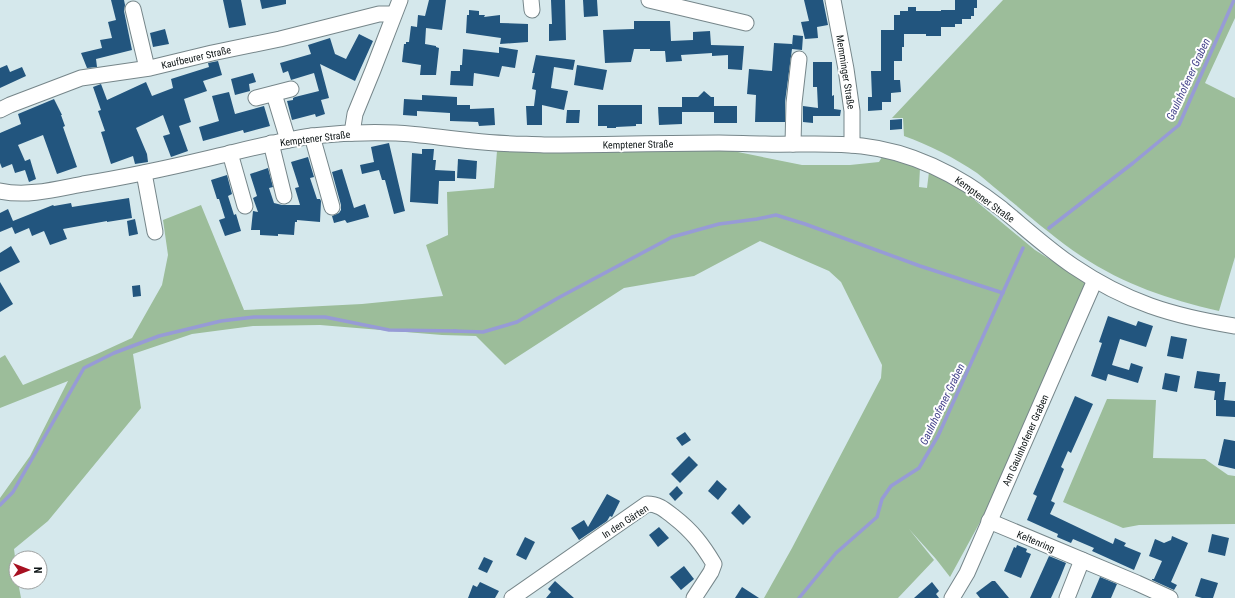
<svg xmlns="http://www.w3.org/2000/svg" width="1235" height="598" font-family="'Roboto Condensed',sans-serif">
<rect width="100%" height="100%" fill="#d5e8ec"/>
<g fill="#9cbd9a">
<path d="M1003,0H1235V18L1205,83L1235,98V257L1219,311C1168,299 1125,285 1081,256C1053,237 1027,214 1000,192C992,186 985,179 977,173C955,158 929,145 904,136L903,118H892Z"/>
<polygon points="728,150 802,165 850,165 879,162 882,157 920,168 919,187 927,188 929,172 959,187 1035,250 1086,282 991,502 950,577 936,559 909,529 934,560 898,598 764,598 792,548 881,378 882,365 841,282 829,271 760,241 694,276 624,288 505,365 476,336 442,335 320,325 253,326 192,334 133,354 141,408 48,521 14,549 16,565 16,582 18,582 21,598 0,598 0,498 30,456 68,381 0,408 0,358 5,355 23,385 97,354 132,338 162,285 168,255 163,220 201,205 244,310 362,304 443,296 426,245 448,235 447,192 494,188 497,151"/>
<polygon points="1107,399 1156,400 1153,458 1205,459 1228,475 1235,476 1235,524 1139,525 1123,528 1063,502"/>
</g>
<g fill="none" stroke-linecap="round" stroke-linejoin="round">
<g stroke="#979bd6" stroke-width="3.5">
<polyline points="1049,228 1133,163 1179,125 1234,0"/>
<polyline points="454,331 483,332 517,322 558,298 672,237 719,224 757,219 776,215 805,224 920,266 1003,293"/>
<polyline points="0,505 13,492 84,368 114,353 159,336 221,321 254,317 325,317 389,330 456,331"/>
<polyline points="799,598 836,553 877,517 882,499 891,486 919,468 938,436 1023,248"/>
</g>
</g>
<g fill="#22557e">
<polygon points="111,0 124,0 125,5 124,11 132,50 96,59 97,67 87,68 81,53 102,48 100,40 112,38 108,22 116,20"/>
<polygon points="223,0 241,0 246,25 229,28"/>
<polygon points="260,0 286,0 286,4 262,9"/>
<polygon points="429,0 446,0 442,30 426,28 425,44 436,46 436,47 439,48 436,75 420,75 421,65 402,62 404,44 406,44 406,42 409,42 411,26 417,27 418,15 425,16"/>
<polygon points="551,0 565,0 566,40 549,41 549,24 552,24"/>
<polygon points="583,0 597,0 598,16 584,17"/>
<polygon points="804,0 823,0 828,25 817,27 818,38 805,39 801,22 809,21"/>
<polygon points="955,0 977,0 977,8 974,8 974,16 971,16 971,19 962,19 962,24 955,24 955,27 941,27 941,36 926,36 926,34 904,34 904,47 902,47 902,61 894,61 894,80 900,80 901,92 891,93 891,102 882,102 882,110 868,111 868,97 872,97 871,71 881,71 881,30 894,30 894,15 900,15 900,11 908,11 908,7 916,7 916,11 941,11 941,10 955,10"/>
<polygon points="469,10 479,11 479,15 485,15 484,17 500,15 500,23 528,24 528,42 500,44 501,38 466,33 467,15 469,15"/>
<polygon points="634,21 670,21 671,41 693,40 693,32 710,31 711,45 744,46 742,70 728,69 728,55 712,56 712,53 681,55 682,61 666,62 665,51 650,51 650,49 634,49 631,62 605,63 603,30 634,29"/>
<polygon points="165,29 169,44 153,47 150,33"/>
<polygon points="359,34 373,41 355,81 320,64 329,98 321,100 325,114 316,117 315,114 292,120 287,101 293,100 293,98 295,97 319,91 314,73 291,80 288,71 283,73 280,63 311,54 308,45 330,38 335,54 346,59"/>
<polygon points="793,35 803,36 802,50 792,49 785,102 785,122 755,122 756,95 747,94 749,69 772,71 774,43 792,44 792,46"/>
<polygon points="499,47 518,50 515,68 502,66 499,77 474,73 473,86 450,85 451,71 460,71 460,65 462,65 463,49 499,53"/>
<polygon points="536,55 575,60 573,70 554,67 551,88 568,91 564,110 542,105 542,125 527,125 526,106 534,106 536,90 532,89 535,73 532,73"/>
<polygon points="218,61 222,75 203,81 207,91 184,99 191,122 179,126 188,151 171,157 163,136 170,134 163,115 136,128 147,154 148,162 135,164 133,156 111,164 101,132 105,131 98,111 101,110 93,87 101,84 107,100 146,82 152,96 173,88 171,79 209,67 208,63"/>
<polygon points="813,62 832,62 832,96 834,95 834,109 841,110 840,116 813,116 813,123 803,122 803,106 818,108 817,87 813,87"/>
<polygon points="7,65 10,72 22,67 26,76 0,88 0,68"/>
<polygon points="577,65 607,70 603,90 574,85"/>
<polygon points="253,73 256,82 249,84 250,91 235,95 231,79"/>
<polygon points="704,91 711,97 714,97 714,106 737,106 737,123 714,123 714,112 682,112 682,97 698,97"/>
<polygon points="229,92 235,114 264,106 270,126 244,133 243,130 203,141 199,127 219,121 212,96"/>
<polygon points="422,95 457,97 457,105 470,105 470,109 494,108 495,125 479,126 478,122 450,121 450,113 417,111 417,116 403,115 404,99 422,100"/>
<polygon points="54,99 62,115 61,115 65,126 63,127 77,167 57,174 43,135 18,145 25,161 30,159 36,179 29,182 25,170 15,173 12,164 2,168 0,163 0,133 21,124 18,114"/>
<polygon points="598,105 642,105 642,124 636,124 636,126 616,127 616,128 607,128 607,126 598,126"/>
<polygon points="658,107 682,107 682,124 659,125"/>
<polygon points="567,110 580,110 579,123 566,123"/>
<polygon points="902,119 902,129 890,130 890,120"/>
<polygon points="389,143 405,211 394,214 385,180 382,180 379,170 362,174 360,165 374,162 371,147"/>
<polygon points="422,149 434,149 433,160 436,160 435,170 455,171 455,181 439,181 438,204 410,202 412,153 422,154"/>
<polygon points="308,157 314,177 310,178 317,199 320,199 321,201 320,222 297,220 297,222 295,222 294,235 278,234 278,236 260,235 260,230 251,230 253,211 258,212 253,198 257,196 250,174 268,168 273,187 269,188 274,203 282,205 300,205 295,188 299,187 291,162"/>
<polygon points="458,159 477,161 476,179 457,178"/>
<polygon points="342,169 354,208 365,204 369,217 347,223 345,220 334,223 332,216 339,213 341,210 341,205 332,172"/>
<polygon points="227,175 232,194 228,196 234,215 236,214 241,231 225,236 219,220 225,218 219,199 217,199 211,180"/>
<polygon points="129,198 132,218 107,222 107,221 63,229 67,239 50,245 44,231 32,236 29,228 15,234 12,227 0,232 0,213 8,209 13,221 53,205 54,206 71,203 72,207"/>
<polygon points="135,219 138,234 129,236 127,221"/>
<polygon points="11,246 20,262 0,272 0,253"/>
<polygon points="0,282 13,304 0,312"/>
<polygon points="140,285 141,296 133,297 132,286"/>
<polygon points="1108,316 1136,326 1138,321 1153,326 1146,347 1120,339 1112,365 1129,370 1131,363 1143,367 1138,383 1108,374 1106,381 1091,376 1102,343 1099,342"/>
<polygon points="1171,336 1187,339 1183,359 1167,356"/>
<polygon points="1197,371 1220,374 1219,382 1226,382 1224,400 1235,401 1235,417 1216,416 1216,400 1214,400 1215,391 1194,388"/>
<polygon points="1165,373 1180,376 1177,392 1162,389"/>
<polygon points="1075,396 1093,404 1071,453 1068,451 1061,467 1064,469 1051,501 1055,503 1050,514 1113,544 1115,538 1126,543 1124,546 1141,553 1134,570 1092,551 1094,548 1073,539 1071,543 1057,537 1058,534 1027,520 1037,496 1033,494"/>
<polygon points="685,432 691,440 682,446 676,438"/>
<polygon points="1224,439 1235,441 1235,469 1218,465"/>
<polygon points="689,456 698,465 680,483 671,474"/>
<polygon points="717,480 727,489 718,500 708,491"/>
<polygon points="677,486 683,493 675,501 669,494"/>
<polygon points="607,494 620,501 612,517 610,516 607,521 579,540 571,528 584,520 588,527"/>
<polygon points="739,504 751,517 743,525 731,513"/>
<polygon points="659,527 669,538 658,547 649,535"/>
<polygon points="1212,534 1229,538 1225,556 1208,552"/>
<polygon points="1172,536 1188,543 1171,582 1177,585 1174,590 1152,580 1152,579 1154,579 1162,561 1149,556 1155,539 1164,543 1171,540"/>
<polygon points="525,537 535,542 526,560 516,555"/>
<polygon points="1017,545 1027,549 1026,552 1031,554 1021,578 1004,571 1014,547 1016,548"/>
<polygon points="1049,556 1066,563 1060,578 1051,598 1030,598"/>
<polygon points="484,557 493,561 487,573 478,569"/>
<polygon points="684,566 694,579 681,590 670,577"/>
<polygon points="1100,577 1117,584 1111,598 1091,598"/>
<polygon points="1201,578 1218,583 1213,598 1202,598 1195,596"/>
<polygon points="555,581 574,598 546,598 551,592 548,589"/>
<polygon points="992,581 995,581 1009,598 980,598 976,593"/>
<polygon points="480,582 499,591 495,598 468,598 473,585 477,587"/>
<polygon points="932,582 939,591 936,594 939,598 914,598"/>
<polygon points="742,587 759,598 735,598"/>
</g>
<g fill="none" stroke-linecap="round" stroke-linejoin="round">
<g stroke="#76868a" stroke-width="17">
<g id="minor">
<polyline points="531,0 532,10"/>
<polyline points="649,0 746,23"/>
<polyline points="833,0 846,69 852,111 852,145"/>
<polyline points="133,9 147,68"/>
<polyline points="274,94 288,140"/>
<polyline points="256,98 291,89"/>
<polyline points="0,110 10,105 81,78 150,68 212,53 280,39 379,14 394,14"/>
<polyline points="352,133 355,114 373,70 400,0"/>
<polyline points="312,136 332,207"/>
<polyline points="271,143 284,196"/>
<polyline points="793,144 794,103 799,59"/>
<polyline points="230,153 245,206"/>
<polyline points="144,173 155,232"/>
<path d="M0,191C27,197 57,189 83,184C126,177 168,168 210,158C244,150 277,141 312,136C340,133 368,132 396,133C422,134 447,139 473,141C497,144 521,144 544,145C603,145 661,143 719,143C735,143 750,144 765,144C797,145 830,142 862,146C915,152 960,176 1002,209C1025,228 1048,249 1073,266C1126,302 1172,316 1235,326"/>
<polyline points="989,521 1137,583 1170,598"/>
<path d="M512,598L647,504C659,504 665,510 674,517C692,531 702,544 714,564L711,572L694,598"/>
<polyline points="952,598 967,573 1095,280"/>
<polyline points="1067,598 1082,560"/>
</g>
</g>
<use href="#minor" stroke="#fff" stroke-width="15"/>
</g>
<g text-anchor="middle" stroke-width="4" stroke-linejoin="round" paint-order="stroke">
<g font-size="10" fill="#0f1617" stroke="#fff">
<text transform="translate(196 57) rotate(-13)" y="4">Kaufbeurer Straße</text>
<text transform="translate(846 72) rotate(81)" y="4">Memminger Straße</text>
<text transform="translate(315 138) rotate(-7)" y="4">Kemptener Straße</text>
<text transform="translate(638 144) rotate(-1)" y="4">Kemptener Straße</text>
<text transform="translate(985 199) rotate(36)" y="4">Kemptener Straße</text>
<text transform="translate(1025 440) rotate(-66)" y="4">Am Gaulnhofener Graben</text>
<text transform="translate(625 521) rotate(-33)" y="4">In den Gärten</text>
<text transform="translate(1036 541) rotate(23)" y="4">Keltenring</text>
</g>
<g font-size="11" font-style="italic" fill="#44438b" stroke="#fff">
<text transform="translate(1188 79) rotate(-65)" y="4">Gaulnhofener Graben</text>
<text transform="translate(942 404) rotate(-64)" y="4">Gaulnhofener Graben</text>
</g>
</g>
<g transform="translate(28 570) rotate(90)"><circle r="19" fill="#ffffff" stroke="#9fa2a2"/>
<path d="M0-3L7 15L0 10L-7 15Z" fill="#a71021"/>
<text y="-6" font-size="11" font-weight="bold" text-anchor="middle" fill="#0f1617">N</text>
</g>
</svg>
